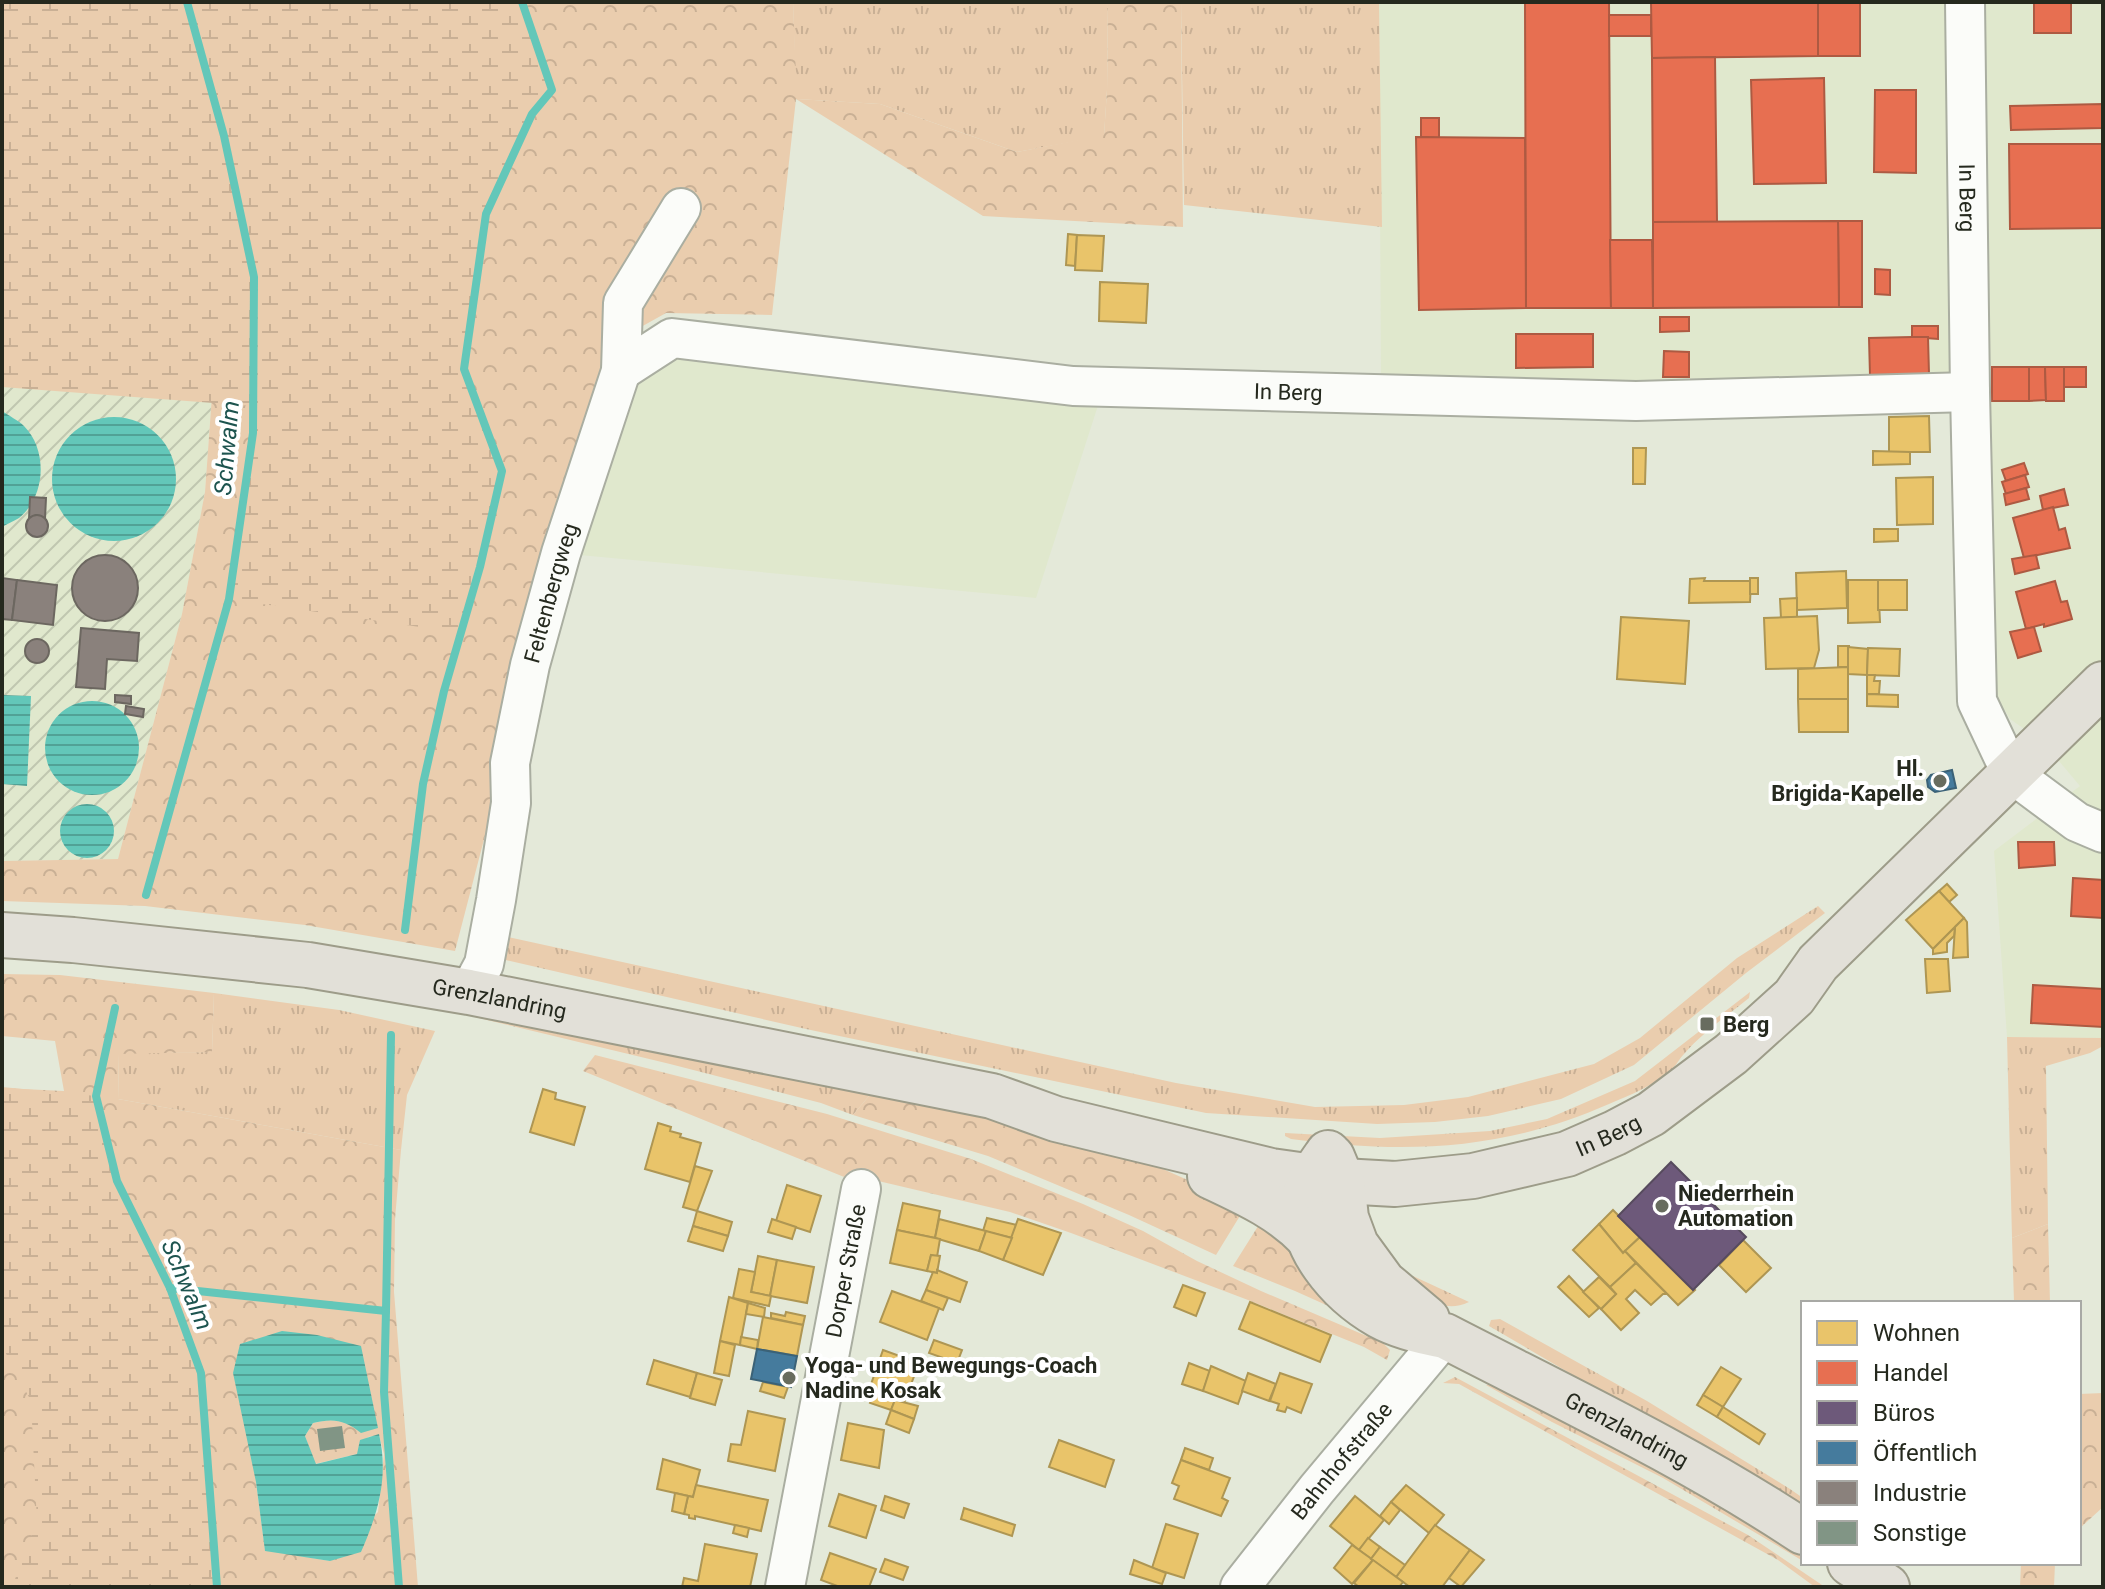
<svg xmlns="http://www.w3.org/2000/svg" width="2105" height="1589" font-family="Roboto,sans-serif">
<defs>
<pattern id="industrial-furrows" width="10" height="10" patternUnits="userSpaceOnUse" patternTransform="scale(2)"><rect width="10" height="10" fill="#e0e8cd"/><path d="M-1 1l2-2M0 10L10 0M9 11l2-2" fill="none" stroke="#c0c7b0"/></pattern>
<pattern id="grass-tufts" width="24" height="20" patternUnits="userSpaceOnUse" patternTransform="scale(2)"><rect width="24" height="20" fill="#eacdae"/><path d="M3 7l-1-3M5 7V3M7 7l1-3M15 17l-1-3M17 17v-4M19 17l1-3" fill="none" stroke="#c9b095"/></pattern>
<pattern id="forest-crowns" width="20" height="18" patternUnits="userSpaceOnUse" patternTransform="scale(2)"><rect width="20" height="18" fill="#eacdae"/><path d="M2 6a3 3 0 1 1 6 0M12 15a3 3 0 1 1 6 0" fill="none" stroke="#c9b095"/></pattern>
<pattern id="wetland-marsh" width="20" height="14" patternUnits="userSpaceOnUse" patternTransform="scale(2)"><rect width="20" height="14" fill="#eacdae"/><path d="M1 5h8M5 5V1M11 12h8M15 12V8" fill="none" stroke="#c9b095"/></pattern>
<pattern id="water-rules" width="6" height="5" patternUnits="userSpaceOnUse" patternTransform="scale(2)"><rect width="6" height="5" fill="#63c7b9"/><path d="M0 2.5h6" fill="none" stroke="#51a296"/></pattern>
</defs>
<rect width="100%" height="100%" fill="#e4e9d9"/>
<g fill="#e0e8cd">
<polygon points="1379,2 2103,2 2103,1038 2007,1037 1994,851 2080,786 2043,742 2010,719 1995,694 1981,388 1381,382"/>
<polygon points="675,342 1102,393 1036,598 569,554 625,374"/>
</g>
<polygon fill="url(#industrial-furrows)" points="2,371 212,394 205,492 182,614 118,859 2,861"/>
<g fill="url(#grass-tufts)">
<polygon points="793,2 1108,2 1107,90 1104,136 1017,152 880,104 796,99"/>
<polygon points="1181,2 1379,2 1382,227 1184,205"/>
<polygon points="1818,906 1825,913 1746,973 1634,1065 1561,1099 1488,1116 1435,1122 1377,1124 1206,1113 806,1029 501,959 499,935 1176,1083 1315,1107 1404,1105 1468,1097 1594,1064 1640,1038 1737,958"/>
<path d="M1750,992L1749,998C1727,1016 1703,1032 1684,1054C1680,1058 1677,1064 1673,1068C1656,1085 1630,1095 1609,1104C1502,1151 1405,1154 1291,1139L1285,1136V1133L1380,1138L1490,1131L1547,1119L1635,1081Z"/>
<polygon points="214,993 339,1010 435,1031 407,1095 401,1150 118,1099 119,1053 212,1052"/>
<polygon points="468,1005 874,1090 853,1115 821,1103 670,1064 462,1014"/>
<polygon points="2007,1037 2103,1038 2103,1046 2090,1053 2046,1066 2048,1224 2012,1238"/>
<path d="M1413,1276L1469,1302C1443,1314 1429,1298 1407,1285Z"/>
<polygon points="1500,1319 1647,1401 1790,1489 1803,1498 1803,1514 1657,1424 1489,1326 1491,1320"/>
<polygon points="1496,1383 1803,1549 1803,1561 1663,1478 1552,1422 1486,1385"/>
</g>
<g fill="url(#forest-crowns)" fill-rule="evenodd">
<polygon points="2,2 793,2 797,99 880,104 1017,152 1104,135 1107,90 1108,2 1181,2 1183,227 983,216 796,99 772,315 666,313 614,342 495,775 488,824 455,951 305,925 145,906 2,901 2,861 118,859 182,614 205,492 212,395"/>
<path d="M2,974L60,975L214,993L212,1052L119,1054L118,1099L401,1150L395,1219L394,1292L418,1587H2V1088L64,1091L55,1041L2,1036ZM361,1346L347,1422L328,1420L313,1423L305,1436L315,1464L357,1454L368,1437L379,1435L384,1454L378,1512L330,1561L265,1550L256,1482Z"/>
<polygon points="595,1055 827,1114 971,1159 1083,1204 1143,1231 1197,1261 1261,1291 1383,1343 1390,1350 1387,1360 1364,1347 1248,1300 1071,1233 1010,1212 874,1180 859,1183 583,1071"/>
<polygon points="874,1090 969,1107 1127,1153 1246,1206 1216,1255 1129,1215 988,1156 853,1115"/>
<polygon points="1260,1223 1290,1245 1364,1322 1295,1291 1233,1266"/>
<polygon points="2048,1224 2050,1303 2014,1303 2012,1238"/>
<polygon points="1455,1377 1748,1535 1825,1587 1815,1587 1778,1560 1459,1384 1443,1383"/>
<polygon points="2103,1393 2103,1507 2079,1529 2079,1394"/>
<polygon points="2021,1563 2055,1563 2054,1587 2020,1587"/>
</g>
<g fill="url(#wetland-marsh)">
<polygon points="2,2 522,2 552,90 532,114 486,215 464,369 502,471 480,567 461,633 229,599 253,433 253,406 2,387"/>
<polygon points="2,1087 96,1096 117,1181 170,1288 201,1373 217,1587 12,1587 37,1522 31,1401 2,1346"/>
</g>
<g fill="url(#water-rules)">
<path d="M2,411C9,416 18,420 24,426C48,450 46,496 19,518C14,521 7,524 2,527Z"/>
<circle cx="114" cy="479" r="62"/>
<polygon points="2,695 31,696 27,786 2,784"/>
<circle cx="92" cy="748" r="47"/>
<circle cx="87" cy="831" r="27"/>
<path d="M282,1331L317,1335L361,1346L378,1428L361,1433C345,1420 333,1418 313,1423L305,1436L316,1464L357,1454L360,1440L379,1434C389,1477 378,1513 361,1552L330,1561L265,1551L256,1482L233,1373L240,1344Z"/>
</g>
<g fill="#e9c46a" stroke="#ae9653" stroke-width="2">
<polygon points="1068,234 1077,235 1075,266 1066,265"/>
<polygon points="1077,235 1104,236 1102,271 1075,270"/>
<polygon points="1100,282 1148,284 1146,323 1099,321"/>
<polygon points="1929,416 1930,452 1889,452 1889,417"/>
<polygon points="1633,448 1646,448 1645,484 1633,484"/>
<polygon points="1873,451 1910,452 1910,464 1873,465"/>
<polygon points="1933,477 1933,524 1897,525 1896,478"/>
<polygon points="1874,529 1898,529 1898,541 1874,542"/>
<polygon points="1846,571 1847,608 1797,610 1796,573"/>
<polygon points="1705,578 1704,581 1751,581 1750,602 1689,603 1690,579"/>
<rect x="1750" y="578" width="8" height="16"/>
<polygon points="1848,580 1878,580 1880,622 1848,623"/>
<rect x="1878" y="580" width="29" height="30"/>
<polygon points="1797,598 1797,617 1781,618 1780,599"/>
<polygon points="1817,616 1819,650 1814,668 1766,669 1764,618"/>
<polygon points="1621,617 1689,621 1685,684 1617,679"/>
<polygon points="1838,646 1849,646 1848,667 1838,667"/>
<polygon points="1848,647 1868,649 1867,675 1848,674"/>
<polygon points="1868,648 1900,649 1899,676 1867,675"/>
<polygon points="1848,667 1848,699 1798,699 1798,669"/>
<polygon points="1867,675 1875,675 1874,681 1880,681 1879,694 1867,694"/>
<polygon points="1867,694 1898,695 1898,707 1867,706"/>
<polygon points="1798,699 1848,699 1848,732 1799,732"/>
<polygon points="1947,884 1957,895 1949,902 1939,891"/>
<polygon points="1939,891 1964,918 1933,949 1906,920"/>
<polygon points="1964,918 1967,922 1968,957 1953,958 1955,927"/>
<polygon points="1955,927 1954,936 1947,943 1947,952 1933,954 1933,949"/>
<polygon points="1925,959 1948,959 1950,991 1927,993"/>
<polygon points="543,1089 556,1093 555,1099 585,1107 574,1145 530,1132"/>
<polygon points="658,1123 671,1127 670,1131 681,1134 680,1137 701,1143 690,1182 645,1169"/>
<polygon points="695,1166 712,1171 697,1211 683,1207"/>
<polygon points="787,1185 821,1196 810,1232 776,1221"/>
<polygon points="903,1203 940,1211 935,1238 897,1230"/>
<polygon points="1613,1210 1640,1237 1623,1253 1599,1224"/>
<polygon points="697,1211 732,1222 728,1236 693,1226"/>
<polygon points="987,1218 1017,1225 1012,1238 983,1231"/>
<polygon points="772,1219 796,1227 792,1239 768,1232"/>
<polygon points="939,1219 986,1231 979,1251 935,1238"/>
<polygon points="1018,1219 1061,1233 1043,1275 1003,1260"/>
<polygon points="1599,1224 1623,1253 1625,1251 1636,1263 1610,1287 1573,1250"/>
<polygon points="693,1226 728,1236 723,1251 688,1241"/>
<polygon points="897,1230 940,1239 937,1257 931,1255 927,1271 890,1263"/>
<polygon points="986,1231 1012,1238 1003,1260 979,1251"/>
<polygon points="1640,1237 1695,1290 1678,1305 1625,1251"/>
<polygon points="1743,1240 1771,1268 1746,1292 1719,1265"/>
<polygon points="931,1255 940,1256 937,1273 927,1271"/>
<polygon points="758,1256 777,1260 770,1296 751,1292"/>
<polygon points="777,1260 814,1267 807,1303 770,1296"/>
<polygon points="1636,1263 1667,1294 1663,1294 1651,1305 1635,1290 1626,1299 1639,1313 1621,1330 1601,1309 1616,1294 1610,1287"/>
<polygon points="739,1269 755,1272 751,1292 771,1296 769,1306 733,1298"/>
<polygon points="937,1270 967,1282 960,1302 926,1290 933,1272 937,1273"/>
<polygon points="1569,1276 1599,1308 1589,1317 1558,1287"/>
<polygon points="1599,1277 1616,1294 1601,1309 1583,1292"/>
<polygon points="1183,1285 1205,1293 1196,1316 1174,1307"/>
<polygon points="926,1290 948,1298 943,1310 921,1301"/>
<polygon points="892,1291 939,1308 927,1340 880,1322"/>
<polygon points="729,1297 748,1303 740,1345 720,1341"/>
<polygon points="1250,1302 1331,1335 1320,1362 1239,1329"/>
<polygon points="748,1303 765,1308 764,1317 746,1314"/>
<polygon points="786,1312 805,1316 803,1325 771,1318 771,1313 785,1316"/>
<polygon points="763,1317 803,1325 797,1356 757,1349"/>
<polygon points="741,1337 758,1340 757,1349 740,1345"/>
<polygon points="934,1340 962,1350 957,1363 929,1353"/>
<polygon points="720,1341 735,1345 729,1376 714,1373"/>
<polygon points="883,1350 919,1363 904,1403 869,1390"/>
<polygon points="654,1360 697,1373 690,1397 647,1384"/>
<polygon points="1189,1363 1210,1371 1203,1391 1182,1384"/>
<polygon points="1211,1366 1246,1381 1238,1404 1203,1391"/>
<polygon points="1721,1367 1741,1379 1723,1407 1703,1395"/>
<polygon points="697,1373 722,1380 715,1405 690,1398"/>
<polygon points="1248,1373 1276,1384 1269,1401 1242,1391"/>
<polygon points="1280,1373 1312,1384 1301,1413 1287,1407 1285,1412 1277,1410 1279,1404 1270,1401"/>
<polygon points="763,1382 788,1387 784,1398 760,1391"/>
<polygon points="874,1392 895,1400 891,1410 870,1403"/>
<polygon points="1703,1395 1723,1407 1717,1417 1697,1405"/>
<polygon points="895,1400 918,1406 914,1419 891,1410"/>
<polygon points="1723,1407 1765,1434 1759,1444 1717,1417"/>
<polygon points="891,1410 914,1419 909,1433 886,1424"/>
<polygon points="748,1411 785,1419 775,1471 728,1461 731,1444 741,1445"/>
<polygon points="848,1423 884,1430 879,1468 841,1460"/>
<polygon points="1059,1440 1114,1460 1105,1487 1049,1467"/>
<polygon points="1185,1448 1213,1458 1209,1470 1181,1460"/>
<polygon points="663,1459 700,1470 693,1497 657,1489"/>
<polygon points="1181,1460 1230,1478 1222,1498 1228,1501 1221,1516 1174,1499 1179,1486 1172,1483"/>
<polygon points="696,1485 768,1500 761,1531 695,1516 695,1519 689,1518 689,1515 684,1514 688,1496 693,1497"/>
<polygon points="1406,1485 1444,1515 1429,1533 1391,1502"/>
<polygon points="675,1493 688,1496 684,1514 672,1511"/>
<polygon points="839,1494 876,1506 866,1538 829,1526"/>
<polygon points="885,1496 909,1504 904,1518 881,1510"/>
<polygon points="1355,1496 1384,1520 1359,1550 1330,1526"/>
<polygon points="1391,1502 1400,1510 1389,1524 1380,1516"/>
<polygon points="964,1508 1015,1525 1012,1536 961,1519"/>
<polygon points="1166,1524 1198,1534 1184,1578 1152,1568"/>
<polygon points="735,1525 749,1528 747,1537 733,1533"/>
<polygon points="1435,1525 1470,1550 1442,1587 1410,1587 1396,1577"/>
<polygon points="1368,1538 1380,1547 1371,1559 1359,1550"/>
<polygon points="705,1544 757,1554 750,1587 682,1587 684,1578 698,1581"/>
<polygon points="1352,1545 1373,1560 1352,1584 1334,1568"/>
<polygon points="1380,1547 1405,1565 1396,1577 1371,1559"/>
<polygon points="1470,1550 1484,1560 1461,1587 1449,1578"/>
<polygon points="830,1553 876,1569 869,1587 840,1587 821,1580"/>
<polygon points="885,1559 908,1567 903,1580 880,1572"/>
<polygon points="1134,1560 1166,1573 1162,1584 1130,1574"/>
<polygon points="1373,1560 1403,1582 1399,1587 1359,1587 1354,1583"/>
</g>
<g fill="#e76f51" stroke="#ad5a42" stroke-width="2">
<polygon points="1525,2 1609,2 1611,308 1526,308"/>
<polygon points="1651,2 1818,2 1818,56 1652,58"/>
<rect x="1818" y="2" width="42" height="54"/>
<rect x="2034" y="2" width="37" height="31"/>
<rect x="1609" y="15" width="42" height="21"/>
<polygon points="1715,57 1717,222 1653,222 1652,58"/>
<polygon points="1824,78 1826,183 1754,184 1751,80"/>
<polygon points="1875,90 1916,90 1916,173 1874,172"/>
<polygon points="2103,104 2103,128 2011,130 2010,106"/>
<polygon points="1421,118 1439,118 1439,138 1421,137"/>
<polygon points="1416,137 1525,138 1526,308 1419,310"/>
<polygon points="2009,144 2103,144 2103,228 2010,229"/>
<polygon points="1838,221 1862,221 1862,307 1839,307"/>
<polygon points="1838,221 1839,307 1653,308 1653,222"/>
<polygon points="1610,240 1652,240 1653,308 1611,308"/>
<polygon points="1875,269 1890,270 1890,295 1875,294"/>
<polygon points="1660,317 1689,317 1689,331 1660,332"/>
<polygon points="1912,326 1938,326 1938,339 1912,337"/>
<polygon points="1516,334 1593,334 1593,367 1516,368"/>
<polygon points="1912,337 1928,337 1929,374 1870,375 1869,338"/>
<polygon points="1664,351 1689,352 1689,377 1663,377"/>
<rect x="1992" y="367" width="37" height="34"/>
<polygon points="2029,367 2045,367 2046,400 2029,401"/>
<polygon points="2045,367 2064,367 2064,401 2046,401"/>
<rect x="2064" y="367" width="22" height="20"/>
<polygon points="2024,463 2028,474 2006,481 2002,470"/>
<polygon points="2025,475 2029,487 2006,494 2002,482"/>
<polygon points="2026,488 2029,499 2006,505 2004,494"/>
<polygon points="2064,489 2068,505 2043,510 2040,496"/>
<polygon points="2053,507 2059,530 2065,528 2070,548 2024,558 2013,518"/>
<polygon points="2036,555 2039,568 2015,574 2012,559"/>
<polygon points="2055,581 2061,602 2067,601 2072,619 2044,627 2044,624 2026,629 2016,592"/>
<polygon points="2034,627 2041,651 2018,658 2010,632"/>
<polygon points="2018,842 2054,842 2055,865 2019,868"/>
<polygon points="2073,878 2103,880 2103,918 2071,916"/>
<polygon points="2033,985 2103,989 2103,1027 2031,1023"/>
</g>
<polygon fill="#6d597a" stroke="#574b5e" stroke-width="2" points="1671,1162 1746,1237 1693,1290 1618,1216"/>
<g fill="#457b9d" stroke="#3b6277" stroke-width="2">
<polygon points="1952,770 1956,788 1935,792 1928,787 1927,780 1931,775"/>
<polygon points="757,1349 797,1356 791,1387 751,1379"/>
</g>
<g fill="#8a817c" stroke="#6c6760" stroke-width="2">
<polygon points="30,497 46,498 45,519 36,515 29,519"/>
<circle cx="37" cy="526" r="11"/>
<circle cx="105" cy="588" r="33"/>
<polygon points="2,578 17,580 12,620 2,619"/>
<polygon points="17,580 57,585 53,625 12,620"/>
<polygon points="81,628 139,633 137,661 107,659 105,689 76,687"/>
<circle cx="37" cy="651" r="12"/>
<polygon points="115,695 131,696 131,704 115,702"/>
<polygon points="126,706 144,709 143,717 125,714"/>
</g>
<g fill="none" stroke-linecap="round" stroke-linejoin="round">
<g stroke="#63c7b9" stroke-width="8">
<polyline points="146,895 229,599 253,433 254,277 224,136 187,2"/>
<polyline points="405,930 423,784 444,691 480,567 502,471 464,369 486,214 532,114 552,90 522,2"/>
<polyline points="115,1008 96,1096 117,1181 170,1288 201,1373 217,1587"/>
<polyline points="170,1288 386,1311 391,1035"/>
<polyline points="386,1311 384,1392 399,1587"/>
</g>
</g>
<polygon fill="#819585" points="342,1426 345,1448 320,1451 317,1429"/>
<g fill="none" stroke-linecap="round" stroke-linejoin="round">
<g stroke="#aaaea1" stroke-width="42">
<g id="minor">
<path id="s1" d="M1965,2L1970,392L1977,701L2011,773L2077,822L2103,833"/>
<path id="s2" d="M621,371L672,338L1073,386L1636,401L1970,392"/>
<path id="s3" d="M469,992L484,964L496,900L511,803L510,763L530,665L561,553L621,371L623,303L681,208"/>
<path id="s4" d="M785,1587L861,1189"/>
<path id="s5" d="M1240,1587L1317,1489L1445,1336"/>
</g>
</g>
<g stroke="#9d9c89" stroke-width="48">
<g id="major">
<path id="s6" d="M2,935L73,940L308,965L469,992L992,1096L1056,1119L1271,1171L1342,1181L1395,1184L1473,1176L1567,1154L1615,1133L1651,1114L1731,1054L1794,997L1818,963L2103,684"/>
<path id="s7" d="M1328,1153C1319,1166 1308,1180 1305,1196C1296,1245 1340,1293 1380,1316C1400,1327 1422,1332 1445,1336C1565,1398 1690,1457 1803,1532"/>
<polyline points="1332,1157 1342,1181 1346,1218 1356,1245 1383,1282 1427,1319"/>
<path d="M1210,1176C1246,1193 1280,1208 1308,1237"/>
<polyline points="1850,1563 1887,1587"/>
</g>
</g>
<use href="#minor" stroke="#fbfcf9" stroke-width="38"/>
<use href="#major" stroke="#e2e0d8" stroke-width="44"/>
</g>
<g fill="#686c5f" stroke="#fff" stroke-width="3">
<circle cx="1940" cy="781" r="8"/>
<rect x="1699" y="1016" width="16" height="16" rx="4"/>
<circle cx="1662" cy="1206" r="8"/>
<circle cx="789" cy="1378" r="8"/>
</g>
<g text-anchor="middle" stroke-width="8" stroke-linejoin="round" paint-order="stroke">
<g font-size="22" fill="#25291e" stroke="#fff">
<text dy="8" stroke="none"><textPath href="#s1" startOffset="196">In Berg</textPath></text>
<text dy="8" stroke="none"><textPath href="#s2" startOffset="680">In Berg</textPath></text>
<text dy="8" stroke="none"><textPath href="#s3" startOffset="410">Feltenbergweg</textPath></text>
<text dy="8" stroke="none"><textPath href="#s6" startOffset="502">Grenzlandring</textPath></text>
<text dy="8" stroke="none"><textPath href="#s6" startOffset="1638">In Berg</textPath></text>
<text dy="8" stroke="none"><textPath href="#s4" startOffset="322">Dorper Straße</textPath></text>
<text dy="8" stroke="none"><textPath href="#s7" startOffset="472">Grenzlandring</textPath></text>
<text dy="8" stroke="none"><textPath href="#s5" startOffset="162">Bahnhofstraße</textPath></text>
</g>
<g font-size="22" font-weight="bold" fill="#25291e" stroke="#fff" text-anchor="start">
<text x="1924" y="776" text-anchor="end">Hl.<tspan x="1924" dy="25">Brigida-Kapelle</tspan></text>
<text x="1723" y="1032">Berg</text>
<text x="1678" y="1201">Niederrhein<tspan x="1678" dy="25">Automation</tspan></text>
<text x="805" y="1373">Yoga- und Bewegungs-Coach<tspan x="805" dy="25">Nadine Kosak</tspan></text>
</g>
<g font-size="24" font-style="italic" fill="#1d544f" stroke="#fff">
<text transform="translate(227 448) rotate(-85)" y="8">Schwalm</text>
<text transform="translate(187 1285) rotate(67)" y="8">Schwalm</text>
</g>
</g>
<rect width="2105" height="1589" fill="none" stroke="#25291e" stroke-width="8"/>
<rect x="1801" y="1301" width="280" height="264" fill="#ffffff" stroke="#a8a9a5" stroke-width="2"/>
<rect x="1817" y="1321" width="40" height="24" fill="#e9c46a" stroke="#a8a9a5" stroke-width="2"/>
<text x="1873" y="1341" font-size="24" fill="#25291e">Wohnen</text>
<rect x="1817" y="1361" width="40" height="24" fill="#e76f51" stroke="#a8a9a5" stroke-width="2"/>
<text x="1873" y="1381" font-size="24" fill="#25291e">Handel</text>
<rect x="1817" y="1401" width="40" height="24" fill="#6d597a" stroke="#a8a9a5" stroke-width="2"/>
<text x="1873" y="1421" font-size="24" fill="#25291e">Büros</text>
<rect x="1817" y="1441" width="40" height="24" fill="#457b9d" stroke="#a8a9a5" stroke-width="2"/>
<text x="1873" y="1461" font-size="24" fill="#25291e">Öffentlich</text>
<rect x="1817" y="1481" width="40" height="24" fill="#8a817c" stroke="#a8a9a5" stroke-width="2"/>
<text x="1873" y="1501" font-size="24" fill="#25291e">Industrie</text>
<rect x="1817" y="1521" width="40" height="24" fill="#819585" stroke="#a8a9a5" stroke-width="2"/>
<text x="1873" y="1541" font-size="24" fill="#25291e">Sonstige</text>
</svg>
